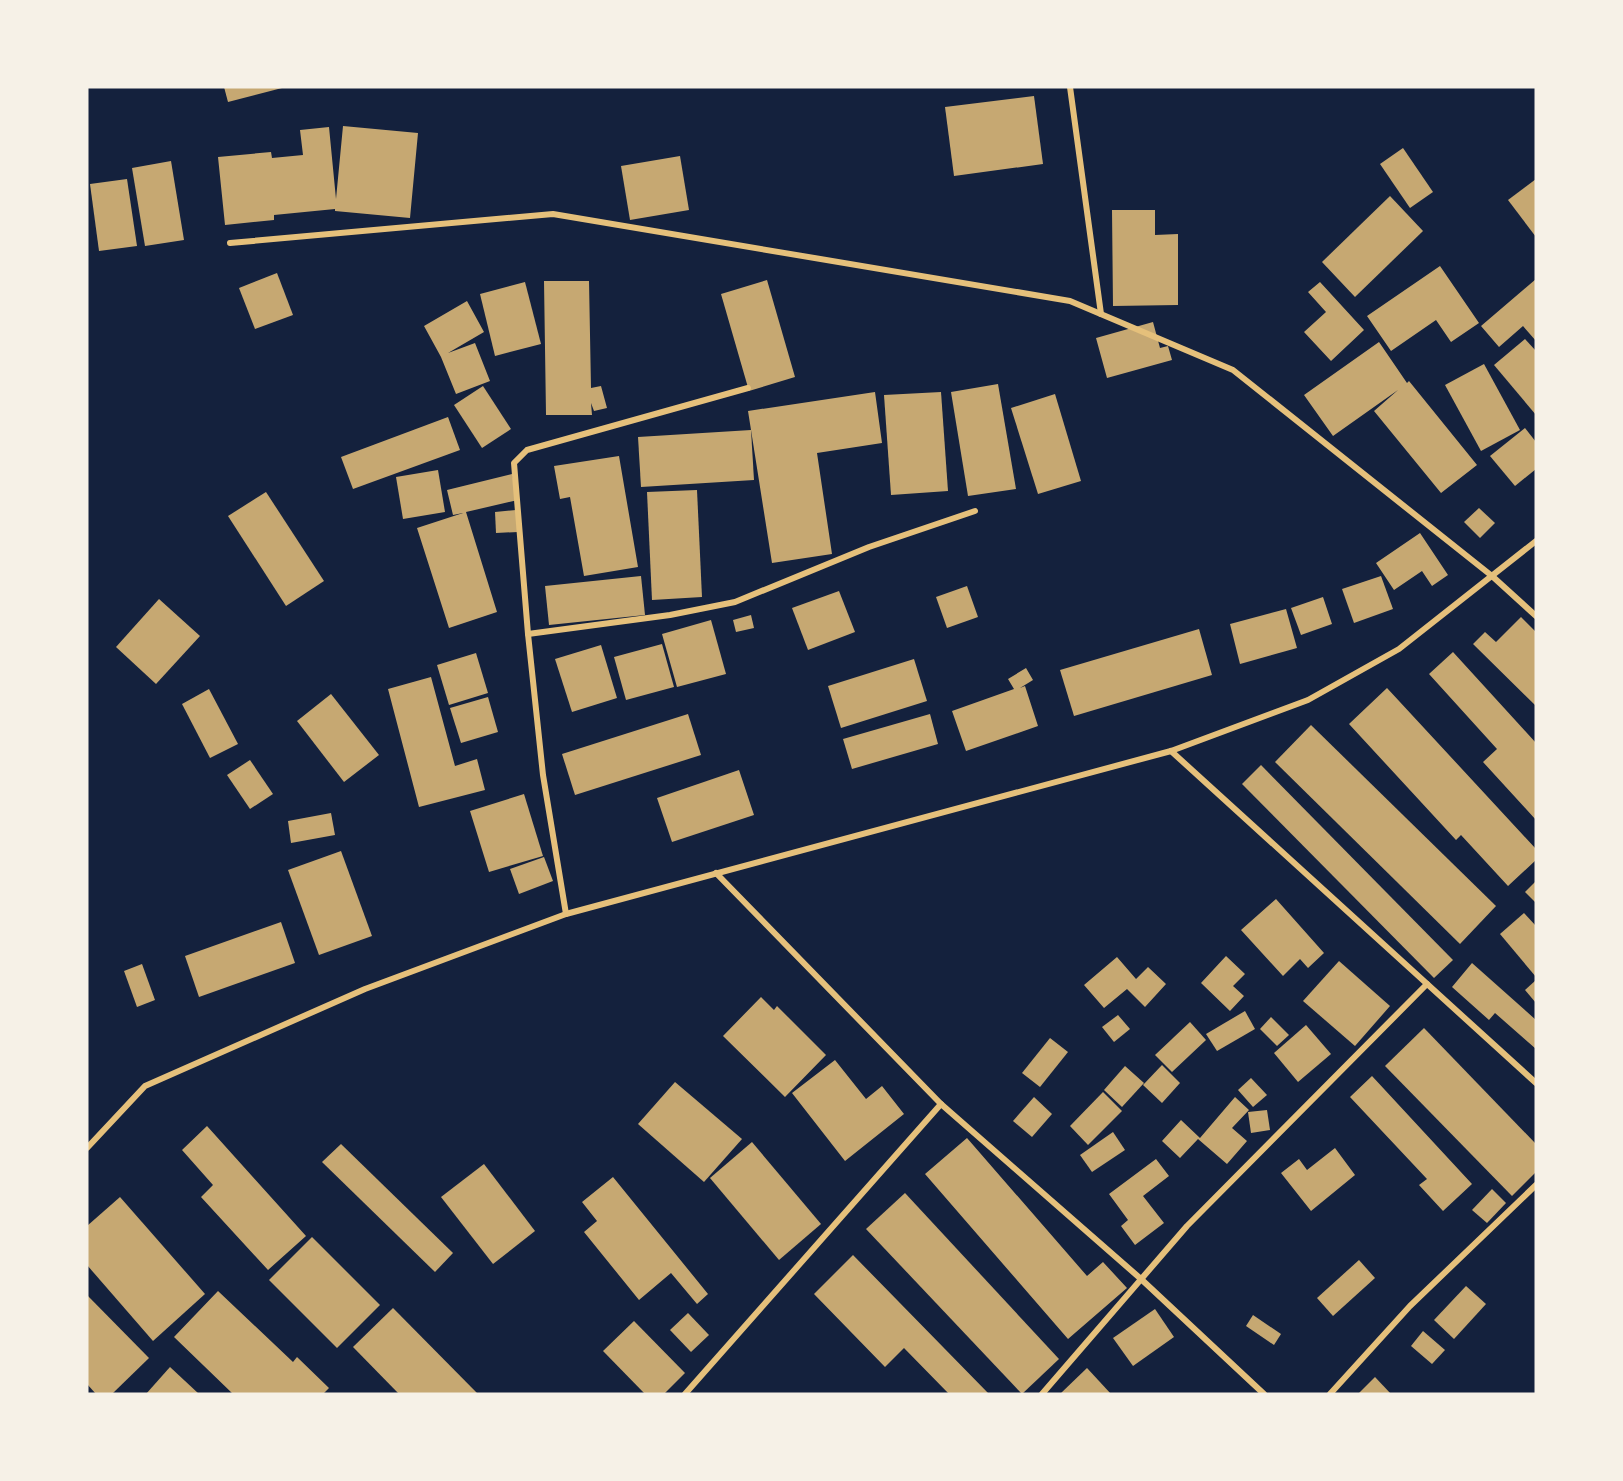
<svg xmlns="http://www.w3.org/2000/svg" width="1623" height="1481" font-family="Lato,sans-serif">
<rect width="100%" height="100%" fill="#14213d"/>
<g fill="#c6a872">
<polygon points="224,87 282,87 282,88 228,102"/>
<polygon points="1034,96 1043,164 954,176 945,107"/>
<polygon points="343,126 418,133 410,218 335,211 335,209 274,215 274,220 225,225 218,157 271,152 272,158 303,155 300,130 329,127 336,199"/>
<polygon points="1403,148 1433,192 1410,208 1380,164"/>
<polygon points="680,156 689,210 630,220 621,166"/>
<polygon points="171,161 184,240 145,246 132,168"/>
<polygon points="127,179 137,246 99,251 90,184"/>
<polygon points="1536,179 1536,237 1508,200"/>
<polygon points="1390,196 1423,231 1355,297 1322,262"/>
<polygon points="1112,210 1155,210 1155,235 1178,234 1178,305 1113,306"/>
<polygon points="1440,266 1479,323 1451,342 1436,320 1391,351 1367,316"/>
<polygon points="277,273 293,315 255,329 239,288"/>
<polygon points="1536,279 1536,341 1523,326 1499,347 1481,326"/>
<polygon points="767,280 795,377 749,391 721,294"/>
<polygon points="544,281 589,281 591,388 601,386 607,408 594,411 591,403 592,415 546,415"/>
<polygon points="525,282 541,344 495,356 480,294"/>
<polygon points="1320,282 1364,330 1331,361 1304,332 1326,312 1308,292"/>
<polygon points="467,301 484,332 448,353 475,343 490,381 456,394 441,357 424,326"/>
<polygon points="1153,322 1160,348 1168,346 1172,360 1107,378 1096,338"/>
<polygon points="1525,339 1536,351 1536,415 1494,365"/>
<polygon points="1379,342 1407,383 1409,381 1477,465 1441,493 1374,411 1398,390 1333,436 1304,395"/>
<polygon points="1484,364 1520,430 1481,451 1445,385"/>
<polygon points="998,384 1016,489 968,496 951,392"/>
<polygon points="483,386 511,429 482,448 454,405"/>
<polygon points="875,392 882,443 817,453 832,554 772,563 748,411"/>
<polygon points="941,392 948,491 891,495 884,395"/>
<polygon points="1055,394 1081,481 1038,494 1011,408"/>
<polygon points="448,417 460,450 353,489 341,457"/>
<polygon points="1525,428 1536,442 1536,469 1515,486 1490,456"/>
<polygon points="751,430 754,480 641,487 638,437"/>
<polygon points="619,456 638,567 584,576 570,497 560,499 554,466"/>
<polygon points="438,470 445,512 403,519 396,477"/>
<polygon points="512,474 518,500 466,512 497,612 449,628 417,528 463,513 453,515 447,490"/>
<polygon points="697,490 702,597 652,600 647,492"/>
<polygon points="266,492 324,581 286,606 228,516"/>
<polygon points="1479,508 1495,523 1480,538 1464,522"/>
<polygon points="516,510 518,532 496,533 495,512"/>
<polygon points="1420,533 1448,575 1432,586 1422,571 1394,590 1376,563"/>
<polygon points="641,576 645,615 549,625 545,586"/>
<polygon points="1381,576 1393,609 1354,623 1342,589"/>
<polygon points="967,586 978,617 947,628 936,597"/>
<polygon points="839,591 855,632 808,650 792,608"/>
<polygon points="1323,597 1332,624 1301,635 1291,608"/>
<polygon points="159,599 200,636 156,684 116,647"/>
<polygon points="1286,609 1297,648 1240,664 1230,624"/>
<polygon points="751,615 754,628 736,632 733,620"/>
<polygon points="1521,617 1536,632 1536,706 1473,644 1485,632 1496,642"/>
<polygon points="711,620 726,674 677,687 662,634"/>
<polygon points="1199,629 1212,675 1074,716 1060,670"/>
<polygon points="662,644 674,687 626,700 614,657"/>
<polygon points="601,645 617,698 572,712 555,659"/>
<polygon points="1453,652 1536,743 1536,820 1483,762 1497,749 1429,674"/>
<polygon points="476,653 488,693 449,705 437,665"/>
<polygon points="914,659 927,701 841,728 828,686"/>
<polygon points="1026,668 1033,680 1020,688 1025,686 1038,726 966,751 952,711 1014,689 1008,679"/>
<polygon points="431,677 455,766 477,759 485,790 419,807 388,689"/>
<polygon points="1387,688 1536,849 1536,860 1508,886 1461,835 1456,840 1349,724"/>
<polygon points="209,689 238,744 210,758 182,704"/>
<polygon points="331,694 379,755 344,782 297,721"/>
<polygon points="488,697 498,732 461,743 450,708"/>
<polygon points="688,714 701,755 575,795 562,754"/>
<polygon points="930,714 938,744 852,769 843,739"/>
<polygon points="1311,725 1496,906 1460,944 1275,762"/>
<polygon points="250,760 273,794 250,809 227,775"/>
<polygon points="1261,765 1453,960 1434,978 1242,784"/>
<polygon points="739,770 754,815 672,842 657,798"/>
<polygon points="524,794 543,856 489,872 470,811"/>
<polygon points="331,813 335,835 291,843 288,821"/>
<polygon points="341,851 372,936 319,955 288,870"/>
<polygon points="544,857 553,881 519,894 510,869"/>
<polygon points="1536,881 1536,903 1525,892"/>
<polygon points="1276,899 1324,953 1308,968 1300,959 1283,976 1241,930"/>
<polygon points="1524,913 1536,926 1536,977 1500,934"/>
<polygon points="281,922 295,963 199,997 185,956"/>
<polygon points="1226,956 1245,974 1233,986 1244,996 1230,1011 1201,983"/>
<polygon points="1117,957 1136,979 1148,967 1166,984 1145,1007 1127,989 1104,1008 1084,985"/>
<polygon points="1339,961 1390,1006 1355,1046 1303,1001"/>
<polygon points="1472,963 1536,1020 1536,1049 1495,1013 1489,1020 1452,987"/>
<polygon points="142,964 155,1000 137,1007 124,971"/>
<polygon points="1536,980 1536,1003 1525,990"/>
<polygon points="761,997 774,1010 777,1006 826,1055 785,1097 723,1036"/>
<polygon points="1245,1011 1255,1029 1217,1051 1206,1034"/>
<polygon points="1118,1015 1130,1029 1114,1042 1102,1027"/>
<polygon points="1271,1017 1289,1035 1277,1046 1260,1029"/>
<polygon points="1190,1022 1206,1040 1172,1072 1155,1055"/>
<polygon points="1306,1025 1331,1054 1298,1082 1274,1053"/>
<polygon points="1424,1028 1536,1144 1536,1172 1512,1196 1385,1066"/>
<polygon points="1050,1038 1068,1052 1040,1087 1022,1073"/>
<polygon points="835,1060 866,1099 882,1086 904,1114 845,1161 792,1093"/>
<polygon points="1162,1065 1180,1083 1162,1103 1143,1085"/>
<polygon points="1125,1066 1144,1083 1122,1107 1104,1090"/>
<polygon points="1372,1076 1472,1184 1443,1211 1419,1185 1427,1179 1350,1097"/>
<polygon points="1251,1078 1267,1095 1253,1107 1238,1090"/>
<polygon points="675,1082 742,1139 704,1182 638,1124"/>
<polygon points="1103,1092 1122,1111 1088,1145 1070,1126"/>
<polygon points="1034,1097 1052,1114 1032,1137 1013,1121"/>
<polygon points="1235,1097 1249,1110 1232,1128 1247,1141 1227,1164 1198,1139 1180,1158 1162,1141 1181,1120 1200,1138"/>
<polygon points="1267,1110 1270,1130 1251,1133 1248,1112"/>
<polygon points="207,1126 306,1236 268,1270 201,1197 213,1185 182,1150"/>
<polygon points="1113,1132 1125,1150 1092,1172 1080,1155"/>
<polygon points="967,1138 1087,1276 1103,1262 1127,1288 1068,1339 925,1174"/>
<polygon points="752,1142 821,1224 779,1260 710,1178"/>
<polygon points="341,1144 453,1253 435,1272 322,1162"/>
<polygon points="1335,1148 1355,1175 1311,1211 1281,1173 1299,1159 1307,1170"/>
<polygon points="1156,1159 1169,1176 1143,1196 1164,1223 1135,1245 1121,1226 1128,1220 1109,1194"/>
<polygon points="484,1164 535,1231 493,1264 441,1197"/>
<polygon points="613,1177 708,1294 697,1304 671,1273 639,1300 584,1232 597,1221 582,1202"/>
<polygon points="1492,1189 1506,1203 1487,1223 1472,1210"/>
<polygon points="905,1193 1059,1359 1022,1394 866,1229"/>
<polygon points="120,1197 205,1294 153,1341 87,1265 87,1226"/>
<polygon points="312,1237 380,1305 337,1348 269,1280"/>
<polygon points="853,1255 989,1394 949,1394 904,1348 885,1367 814,1294"/>
<polygon points="1359,1260 1375,1278 1333,1316 1317,1298"/>
<polygon points="1466,1286 1486,1304 1454,1339 1434,1320"/>
<polygon points="218,1291 293,1362 297,1357 329,1388 323,1394 233,1394 174,1337"/>
<polygon points="87,1295 149,1358 112,1394 96,1394 87,1384"/>
<polygon points="393,1308 478,1394 399,1394 353,1347"/>
<polygon points="1155,1309 1174,1337 1133,1366 1113,1338"/>
<polygon points="688,1313 709,1335 691,1352 670,1330"/>
<polygon points="1253,1315 1281,1334 1274,1345 1246,1326"/>
<polygon points="634,1321 685,1373 664,1394 645,1394 603,1351"/>
<polygon points="1423,1331 1445,1350 1432,1364 1411,1346"/>
<polygon points="170,1367 199,1394 146,1394"/>
<polygon points="1087,1368 1111,1394 1060,1394"/>
<polygon points="1375,1377 1391,1394 1358,1394"/>
</g>
<g fill="none" stroke-linecap="round" stroke-linejoin="round">
<g stroke="#e5c07b" stroke-width="6">
<polyline points="1070,87 1101,314"/>
<polyline points="230,243 553,214 1070,301 1233,370 1492,576 1536,616"/>
<polyline points="528,634 670,615 735,602 869,547 975,511"/>
<polyline points="1171,751 1536,1083"/>
<polyline points="716,873 941,1104 1141,1279 1264,1394"/>
<polyline points="566,914 543,775 528,634 514,463 527,450 748,388"/>
<polyline points="87,1148 145,1086 365,989 566,914 1171,751 1308,700 1399,649 1536,541"/>
<polyline points="685,1394 941,1104"/>
<polyline points="1042,1394 1187,1226 1427,984"/>
<polyline points="1330,1394 1410,1306 1536,1185"/>
</g>
</g>
<rect width="1623" height="1481" fill="none" stroke="#f6f1e7" stroke-width="177"/>
</svg>
